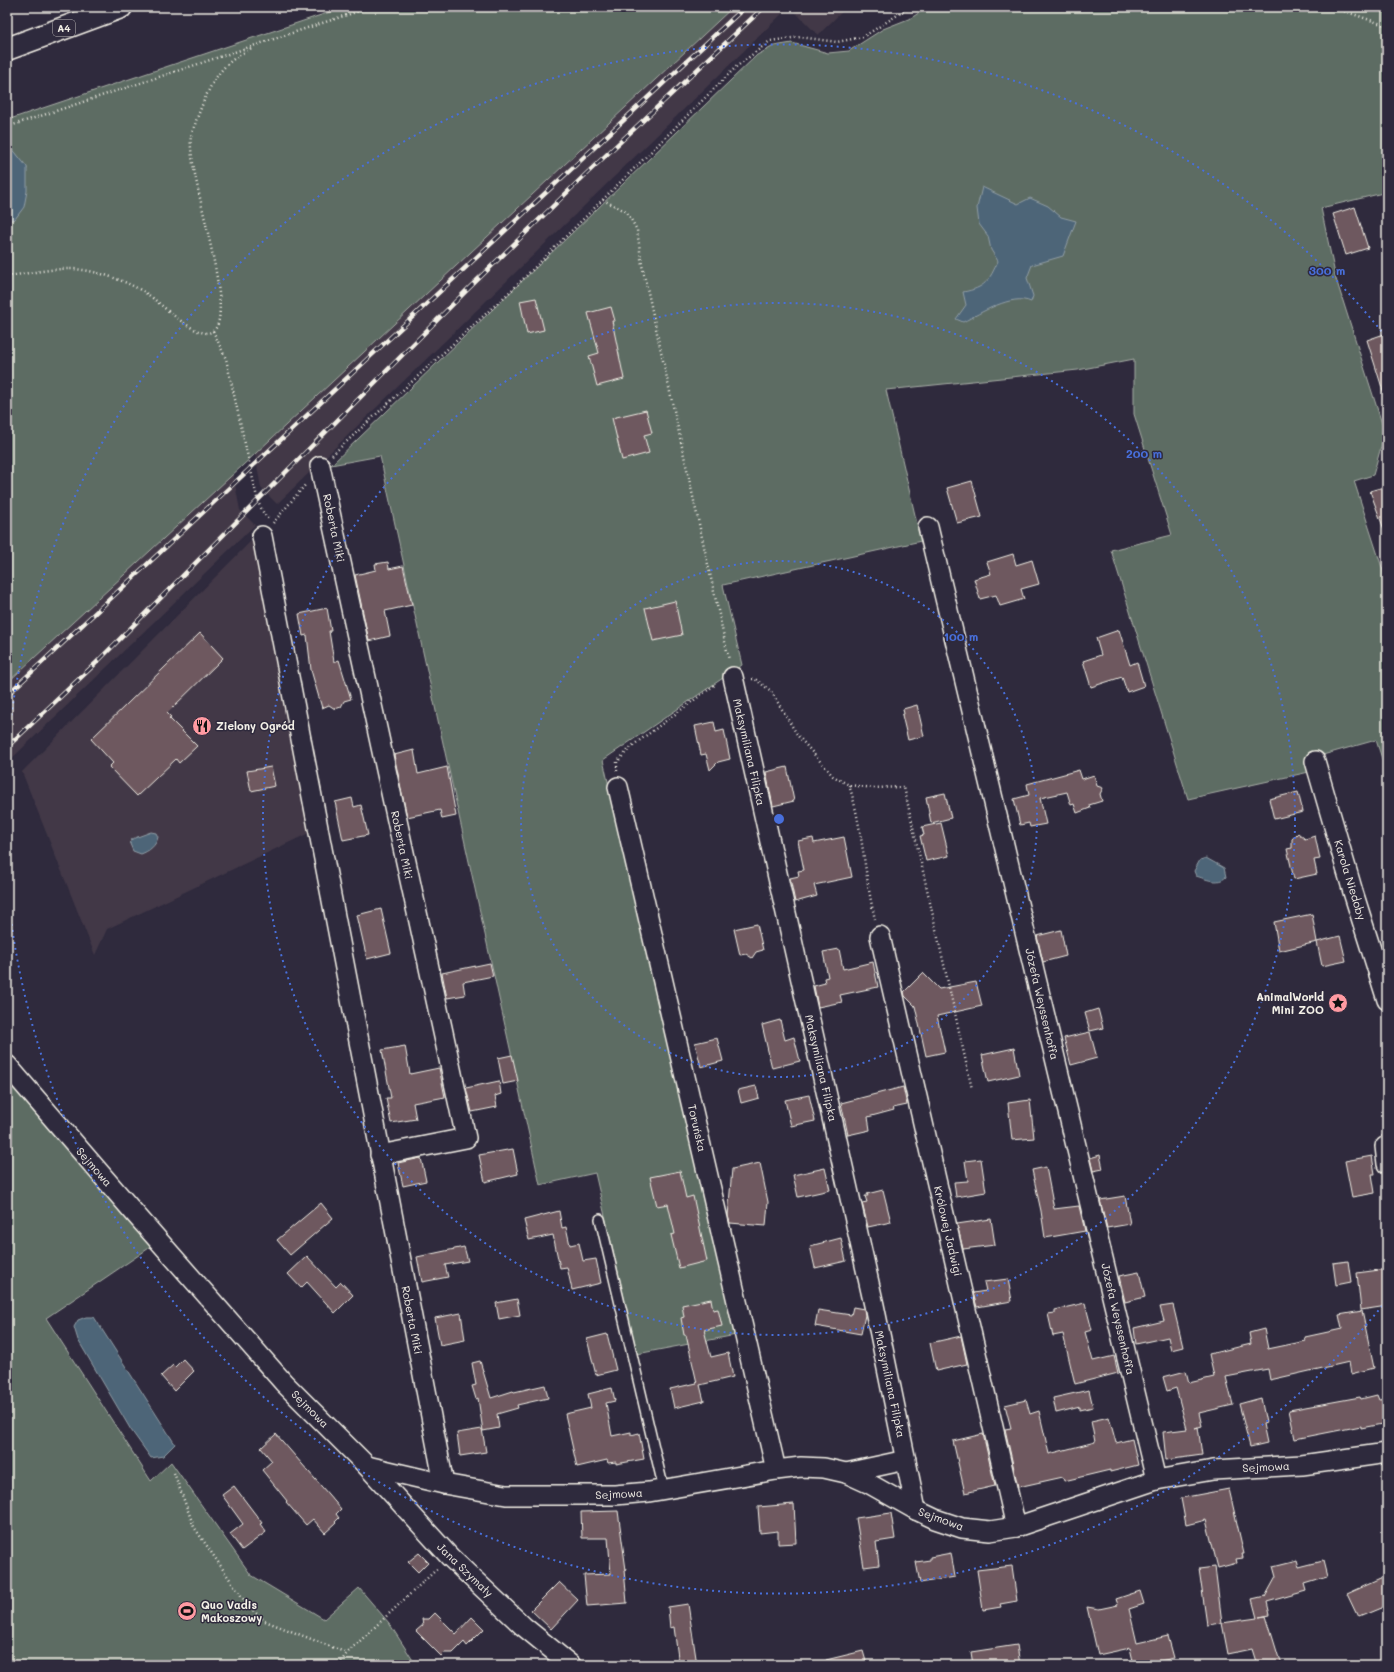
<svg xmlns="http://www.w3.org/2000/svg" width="1394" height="1672" font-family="Mali,sans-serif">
<rect width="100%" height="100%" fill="#2f2a3d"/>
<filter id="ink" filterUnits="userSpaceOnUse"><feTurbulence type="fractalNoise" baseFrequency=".025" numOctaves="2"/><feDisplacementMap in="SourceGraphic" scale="8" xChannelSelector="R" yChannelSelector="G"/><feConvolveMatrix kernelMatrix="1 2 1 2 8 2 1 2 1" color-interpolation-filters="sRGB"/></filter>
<g filter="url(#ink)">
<g fill="#423847">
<polygon points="733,7 789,7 277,504 261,488 255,454"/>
<polygon points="790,7 847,7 818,35"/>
<polygon points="233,474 240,510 255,525 7,763 7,683"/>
<polygon points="255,537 309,833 107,929 95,955 22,772"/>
</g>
<g fill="#5d6c64" stroke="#a8aea6">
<polygon points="345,7 733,7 255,454 7,683 7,221 15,219 27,168 7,142 7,120"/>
<polygon points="928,7 1387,7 1387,192 1321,208 1336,279 1385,433 1373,475 1354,481 1387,583 1387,774 1376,740 1305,760 1309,772 1188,799 1111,550 1172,535 1134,414 1134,359 1078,370 886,390 921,541 723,585 742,665 603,760 736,1335 637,1354 595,1173 540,1185 380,456 331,465 757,55 774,46 792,43 828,53 849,51 883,29 911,18"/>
<polygon points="7,1078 155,1244 46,1318 151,1481 171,1462 251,1575 324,1619 359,1588 389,1623 416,1665 7,1665"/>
</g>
<g fill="#4d6578" stroke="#909da5">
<polygon points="7,142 27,167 27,191 24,207 15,219 7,221"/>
<path d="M982,187L1018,204L1030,198L1048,206L1061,217L1076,221L1063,256L1032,265L1027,278L1033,296L1031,302C1012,293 981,313 963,322L956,319L966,305L963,292C985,288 989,281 998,261L991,250L988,236L979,224L977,208Z"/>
<path d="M151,832L156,833L158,837C156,846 149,851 141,854L133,851L130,844L132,839Z"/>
<path d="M1206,858L1224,868L1226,877C1218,885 1206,879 1196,876L1194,871L1200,860Z"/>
<polygon points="86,1317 94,1317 175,1444 163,1456 151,1458 131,1430 78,1340 74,1327 78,1320"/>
</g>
<g fill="#6e585e" stroke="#f4f1e8">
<polygon points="1355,207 1368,248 1346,255 1333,214"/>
<polygon points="536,298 544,330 527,334 520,301"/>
<polygon points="611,307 615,321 612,321 624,379 597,386 589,356 599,353 588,313"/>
<polygon points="1387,333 1387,393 1384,394 1367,340"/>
<polygon points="646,410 652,433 644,435 649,453 622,460 612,418"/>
<polygon points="972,481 982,517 957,523 947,488"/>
<polygon points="1387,486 1387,532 1385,532 1370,491"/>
<polygon points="1013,554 1016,565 1032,560 1039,584 1021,589 1024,599 1000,606 996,595 980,599 974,579 991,574 987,562"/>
<polygon points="388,562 389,569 403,566 412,605 385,611 390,636 369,641 355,575 376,570 375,564"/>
<polygon points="675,601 682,635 653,641 645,608"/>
<polygon points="327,608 331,631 329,631 334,662 339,660 351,699 344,701 341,707 335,709 329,705 322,708 311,670 307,635 303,636 299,614"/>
<polygon points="1119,630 1130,665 1137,662 1144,686 1127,692 1122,677 1091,687 1083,661 1101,655 1096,638"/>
<polygon points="200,633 223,658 167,713 171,717 169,718 197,746 179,763 176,759 137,796 109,767 113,763 91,739"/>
<polygon points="917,705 924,736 908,740 902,715 904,714 903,709"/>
<polygon points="714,722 716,732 724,730 730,759 718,762 710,770 706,754 701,755 695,726"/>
<polygon points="414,750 418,774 447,767 456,816 442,819 440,810 407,817 394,755"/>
<polygon points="271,767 275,786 251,791 247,771"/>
<polygon points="787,767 794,801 773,806 766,772"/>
<polygon points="1079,770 1082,779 1094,775 1097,786 1103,788 1100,794 1102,801 1089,805 1090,808 1077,813 1074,804 1071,805 1067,792 1040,798 1046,824 1030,827 1029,823 1020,825 1014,799 1029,795 1027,784"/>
<polygon points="1298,792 1303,812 1274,819 1269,799"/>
<polygon points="945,793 951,818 931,823 926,797"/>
<polygon points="352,798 354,807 361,805 368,835 343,840 335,802"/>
<polygon points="941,823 949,856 926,861 920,836 924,835 922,827"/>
<polygon points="1298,833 1305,839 1315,836 1320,859 1314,860 1317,874 1294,879 1287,849 1292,848 1292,839"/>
<polygon points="844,837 852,877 814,885 817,896 795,902 790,878 799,876 798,871 804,870 798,841 813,838 814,843"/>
<polygon points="381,909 391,953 367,959 357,915"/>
<polygon points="1312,914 1317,942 1340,936 1346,961 1322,966 1317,942 1279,951 1274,922"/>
<polygon points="757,924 763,950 756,952 752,958 746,954 740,955 734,929"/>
<polygon points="1061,930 1066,956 1043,962 1037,936"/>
<polygon points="839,949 843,969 873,962 878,987 840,995 842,1002 818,1007 814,986 825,983 824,978 828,977 823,952"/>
<polygon points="490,963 493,976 463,982 465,995 447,998 442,973"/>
<polygon points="923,973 939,989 976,982 982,1006 937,1016 945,1052 926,1056 915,1006 905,996 904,992"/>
<polygon points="1098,1009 1103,1028 1090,1031 1085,1013"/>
<polygon points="780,1020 785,1040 794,1037 800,1061 772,1068 762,1025"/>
<polygon points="1090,1032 1097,1058 1071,1065 1064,1038"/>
<polygon points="717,1038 723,1061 701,1067 695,1043"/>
<polygon points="405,1046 410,1074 439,1068 445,1097 413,1103 416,1119 391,1123 386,1098 391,1098 382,1050"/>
<polygon points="1014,1048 1019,1075 988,1082 982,1055"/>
<polygon points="512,1055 518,1081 503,1084 498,1058"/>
<polygon points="499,1081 501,1094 495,1096 497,1107 472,1112 466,1088"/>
<polygon points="756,1086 759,1098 741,1103 738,1090"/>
<polygon points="903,1087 907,1105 893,1108 894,1110 868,1117 870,1130 848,1135 841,1103"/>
<polygon points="809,1095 815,1121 791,1126 785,1100"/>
<polygon points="1030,1100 1034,1138 1012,1140 1008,1103"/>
<polygon points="513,1149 518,1174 485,1182 479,1155"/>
<polygon points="1100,1155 1103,1169 1093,1171 1090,1158"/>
<polygon points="1372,1156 1375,1174 1372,1174 1375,1193 1352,1197 1345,1161"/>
<polygon points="421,1158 426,1181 403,1186 398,1163"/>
<polygon points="981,1159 986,1192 956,1197 954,1182 968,1181 965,1161"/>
<polygon points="760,1163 768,1202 766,1226 730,1223 728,1216 732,1169"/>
<polygon points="1046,1167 1054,1209 1079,1206 1085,1231 1045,1238 1041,1211 1032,1170"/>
<polygon points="825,1168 830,1190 798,1197 793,1175"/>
<polygon points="680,1171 686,1198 693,1196 707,1261 679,1268 671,1235 675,1234 668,1204 657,1206 650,1177"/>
<polygon points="883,1190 891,1222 868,1227 862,1203 867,1202 865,1196 868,1196 867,1194"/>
<polygon points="1125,1196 1130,1224 1107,1228 1100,1200"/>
<polygon points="321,1203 333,1218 290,1255 277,1240"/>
<polygon points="559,1211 562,1228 566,1227 570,1245 579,1243 583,1261 596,1259 601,1283 572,1290 567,1267 560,1268 553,1235 529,1240 524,1220"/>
<polygon points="991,1219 995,1245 963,1249 957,1224"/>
<polygon points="841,1238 846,1261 815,1268 810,1246"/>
<polygon points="464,1247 468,1261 445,1265 448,1277 422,1282 417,1257"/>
<polygon points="307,1256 336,1287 341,1282 353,1295 335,1313 307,1282 301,1288 288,1274"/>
<polygon points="1348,1261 1351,1282 1336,1285 1333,1263"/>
<polygon points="1387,1269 1387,1306 1361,1310 1357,1273"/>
<polygon points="1139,1272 1145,1297 1125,1302 1119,1276"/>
<polygon points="1008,1279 1012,1301 977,1307 973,1293 986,1291 984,1282"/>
<polygon points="517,1299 520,1315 499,1319 496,1303"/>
<polygon points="711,1299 713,1310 718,1309 722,1326 704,1330 711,1357 728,1353 733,1377 700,1385 704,1401 674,1408 670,1389 697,1383 686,1335 684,1335 681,1318 684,1317 682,1305"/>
<polygon points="1085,1303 1092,1330 1085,1332 1093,1361 1114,1356 1118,1373 1075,1384 1063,1334 1053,1336 1048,1314 1055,1313 1055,1310"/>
<polygon points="1173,1305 1183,1347 1171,1350 1168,1337 1136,1344 1134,1328 1164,1321 1160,1307"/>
<polygon points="853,1307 864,1309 865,1315 861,1334 815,1326 818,1310 851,1315"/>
<polygon points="1362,1311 1374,1368 1351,1374 1349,1362 1270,1380 1268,1369 1226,1377 1233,1405 1199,1413 1202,1426 1195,1428 1198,1427 1202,1455 1166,1460 1163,1432 1187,1429 1176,1388 1167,1391 1163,1377 1186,1371 1189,1383 1214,1377 1209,1354 1251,1344 1249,1333 1264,1329 1268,1349 1306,1341 1305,1337 1342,1329 1339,1315"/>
<polygon points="461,1313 465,1340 440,1345 435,1318"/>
<polygon points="607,1334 616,1370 596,1375 587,1339"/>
<polygon points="961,1336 967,1364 936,1371 930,1343"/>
<polygon points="183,1359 194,1371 174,1391 161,1376 173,1365 175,1367"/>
<polygon points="480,1361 491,1398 513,1391 514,1392 545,1385 548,1398 517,1405 518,1408 497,1414 499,1428 483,1431 478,1398 476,1399 472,1386 476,1385 472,1363"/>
<polygon points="612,1388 615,1401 606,1403 612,1436 631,1432 631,1435 639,1433 644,1459 616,1464 616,1462 608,1463 607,1460 577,1467 565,1414 591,1408 588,1394"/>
<polygon points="1089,1390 1093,1407 1080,1410 1080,1407 1056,1413 1053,1398"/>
<polygon points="1377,1395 1379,1400 1387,1399 1387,1423 1361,1428 1361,1426 1295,1439 1289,1410 1360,1397 1361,1399"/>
<polygon points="1261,1398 1266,1423 1263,1424 1267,1443 1250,1447 1239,1404"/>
<polygon points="1026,1400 1030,1414 1039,1411 1049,1454 1095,1442 1091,1421 1109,1417 1116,1443 1132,1439 1138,1465 1110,1472 1110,1470 1064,1481 1063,1477 1018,1487 1005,1429 1011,1428 1005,1405"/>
<polygon points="482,1429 486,1452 460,1456 457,1433"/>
<polygon points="276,1434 341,1509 336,1514 339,1518 335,1522 336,1523 325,1533 313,1519 306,1525 286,1502 287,1501 262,1470 272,1461 261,1448"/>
<polygon points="983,1434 995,1486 965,1493 953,1441"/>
<polygon points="234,1486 262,1523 260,1524 266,1532 242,1550 230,1534 243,1524 222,1495"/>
<polygon points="1229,1489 1244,1554 1242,1554 1243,1558 1236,1559 1237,1563 1218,1568 1206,1520 1186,1525 1181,1498"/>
<polygon points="794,1504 796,1543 778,1544 778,1531 760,1533 758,1507"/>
<polygon points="618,1511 626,1570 624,1570 627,1603 587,1606 584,1575 611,1574 608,1538 582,1538 581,1512"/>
<polygon points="891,1513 895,1539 876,1542 879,1565 864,1567 856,1518"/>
<polygon points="419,1553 428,1562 418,1572 408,1562"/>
<polygon points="951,1553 955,1577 920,1583 916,1562 930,1560 930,1557"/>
<polygon points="1297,1560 1299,1567 1323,1561 1327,1577 1304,1584 1306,1591 1267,1602 1270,1615 1259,1617 1266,1616 1281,1665 1257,1665 1252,1649 1228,1654 1222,1623 1257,1618 1252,1599 1265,1596 1265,1597 1276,1577 1273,1566"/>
<polygon points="1012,1566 1017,1601 1000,1604 1001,1607 983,1610 977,1570"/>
<polygon points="1215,1567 1222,1623 1207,1625 1199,1569"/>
<polygon points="1387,1576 1387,1605 1358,1617 1347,1594"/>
<polygon points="559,1582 578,1600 551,1629 531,1610"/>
<polygon points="1140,1591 1144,1604 1129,1609 1137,1643 1168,1636 1174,1658 1142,1665 1134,1665 1130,1648 1098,1655 1087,1607 1099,1609 1118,1605 1116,1599"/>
<polygon points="688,1604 697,1665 679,1665 674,1627 670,1628 668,1607"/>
<polygon points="435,1613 456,1634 472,1617 484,1629 467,1646 464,1642 453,1653 444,1653 441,1656 416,1631 423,1625 422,1619 429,1619"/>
<polygon points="1017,1645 1020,1665 973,1665 971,1652"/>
<polygon points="863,1651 867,1665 826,1665 826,1660"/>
</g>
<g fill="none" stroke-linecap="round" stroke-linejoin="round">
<g stroke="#f4f1e8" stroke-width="12">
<polyline id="service" points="600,1219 664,1490"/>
</g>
<g stroke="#f4f1e8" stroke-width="22">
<g id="minor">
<polyline points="320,466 466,1138 380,1155"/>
<polyline points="928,527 1156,1480"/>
<polyline points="262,536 444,1484"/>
<polyline points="733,677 874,1305 916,1510"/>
<polyline points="1315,761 1353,892 1387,1000"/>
<polyline points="618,787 776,1470"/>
<polyline points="880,936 1016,1527"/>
<polyline points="7,1065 137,1216 284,1383 367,1466 450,1557 523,1626 571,1665"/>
<polyline points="1385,1146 1387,1164"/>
<polyline points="367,1466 444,1484 506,1495 615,1495 649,1492 776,1470 801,1467 824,1468 846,1473 868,1483 916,1510 935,1519 962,1528 990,1531 1016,1527 1156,1480 1213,1470 1302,1465 1387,1453"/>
<polyline points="846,1473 906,1460"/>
</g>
</g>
<g stroke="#f4f1e8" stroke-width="25">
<polyline id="motorway" points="7,49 121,7"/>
</g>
<g stroke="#f4f1e8" stroke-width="2.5" stroke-dasharray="1 3" stroke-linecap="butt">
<polyline points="1333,7 1387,26"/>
<polyline points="7,127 371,7"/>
<polyline points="603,200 627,212 637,230 642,265 729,660"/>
<path d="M7,276C27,274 47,269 67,269C91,268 128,281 147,294C160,302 198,342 213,331C238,313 186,171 191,136C192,131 195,126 196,121C204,100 212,77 230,62C237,56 246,52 253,47"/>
<polyline points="213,331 226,359 258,502 264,514 269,519"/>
<polyline points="332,455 515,287 736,67 770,41 800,37 837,42 863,37 910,7"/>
<polyline points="273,523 306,484"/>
<polyline points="752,679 755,679 771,691 798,736 833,776 849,785 874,788 904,787 972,1089"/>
<polyline points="617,771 617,762 632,746 716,684"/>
<path d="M849,785C863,828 864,875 875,919"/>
<polyline points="174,1473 194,1527 248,1606 265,1621 347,1653"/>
<polyline points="339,1665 347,1653 437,1569"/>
</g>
<use href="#service" stroke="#2f2a3d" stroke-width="9"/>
<use href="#minor" stroke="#2f2a3d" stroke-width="19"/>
<use href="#motorway" stroke="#2f2a3d" stroke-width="22"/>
<g stroke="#f4f1e8" stroke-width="4.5">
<g id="rail">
<polyline points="7,695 745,7"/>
<polyline points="7,747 95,664 467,290 586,174 764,7"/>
</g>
</g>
<use href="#rail" stroke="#2f2a3d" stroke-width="3" stroke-dasharray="9" stroke-linecap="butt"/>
</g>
</g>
<g fill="none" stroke="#486fdb" stroke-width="2" stroke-dasharray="2 4">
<circle cx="779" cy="819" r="258"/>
<circle cx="779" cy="819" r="516"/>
<path d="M1386 1301A775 775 0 0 1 8 893M8 745A775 775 0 0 1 1386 337"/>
</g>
<defs>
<g id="restaurant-disc" transform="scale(1)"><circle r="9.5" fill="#ff9aa2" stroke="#2f2a3d"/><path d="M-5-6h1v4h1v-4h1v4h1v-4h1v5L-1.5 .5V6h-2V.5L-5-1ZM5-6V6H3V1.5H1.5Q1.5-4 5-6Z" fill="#111"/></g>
<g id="sight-disc" transform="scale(1)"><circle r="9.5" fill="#ff9aa2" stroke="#2f2a3d"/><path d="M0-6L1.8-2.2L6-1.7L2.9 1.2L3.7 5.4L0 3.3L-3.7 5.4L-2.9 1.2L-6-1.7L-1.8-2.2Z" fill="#111"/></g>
<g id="stadium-disc" transform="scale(1)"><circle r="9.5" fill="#ff9aa2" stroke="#2f2a3d"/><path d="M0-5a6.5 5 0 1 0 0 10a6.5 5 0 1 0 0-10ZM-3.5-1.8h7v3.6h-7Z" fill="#111"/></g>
</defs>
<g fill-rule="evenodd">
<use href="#restaurant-disc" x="202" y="726"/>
<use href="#sight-disc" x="1338" y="1003"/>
<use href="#stadium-disc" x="187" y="1611"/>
</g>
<g text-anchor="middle" stroke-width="3" stroke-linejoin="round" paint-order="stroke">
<rect fill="#2f2a3d" stroke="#b9b5b5" stroke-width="1" x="53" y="20" width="22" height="16" rx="3"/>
<g font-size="10" font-weight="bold" fill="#f4f1e8">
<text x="64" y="32">A4</text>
</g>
<g font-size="11" fill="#f4f1e8" stroke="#2f2a3d">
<text transform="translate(334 528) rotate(78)" y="4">Roberta Miki</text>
<text transform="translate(749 752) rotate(77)" y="4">Maksymiliana Filipka</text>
<text transform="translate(402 845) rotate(78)" y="4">Roberta Miki</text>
<text transform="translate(1350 880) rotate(73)" y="4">Karola Niedoby</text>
<text transform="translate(1042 1004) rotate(77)" y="4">Józefa Weyssenhoffa</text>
<text transform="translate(821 1068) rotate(77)" y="4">Maksymiliana Filipka</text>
<text transform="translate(697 1128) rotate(77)" y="4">Toruńska</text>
<text transform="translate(94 1167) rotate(49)" y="4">Sejmowa</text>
<text transform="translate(948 1231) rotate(77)" y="4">Królowej Jadwigi</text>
<text transform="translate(1118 1319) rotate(77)" y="4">Józefa Weyssenhoffa</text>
<text transform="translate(412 1320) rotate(79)" y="4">Roberta Miki</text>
<text transform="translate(890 1384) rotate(78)" y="4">Maksymiliana Filipka</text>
<text transform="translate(310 1409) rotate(45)" y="4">Sejmowa</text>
<text transform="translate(1266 1467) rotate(-3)" y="4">Sejmowa</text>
<text transform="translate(619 1494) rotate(-3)" y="4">Sejmowa</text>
<text transform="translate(941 1519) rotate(20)" y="4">Sejmowa</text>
<text transform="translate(465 1570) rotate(44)" y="4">Jana Szymały</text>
</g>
<g font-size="11" font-weight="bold" fill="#f4f1e8" stroke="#2f2a3d" text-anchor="start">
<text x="216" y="730">Zielony Ogród</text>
<text x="1324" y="1001" text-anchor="end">AnimalWorld<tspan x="1324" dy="13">Mini ZOO</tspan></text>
<text x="201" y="1609">Quo Vadis<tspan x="201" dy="13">Makoszowy</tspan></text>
</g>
</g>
<circle cx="779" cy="819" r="6" fill="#486fdb" stroke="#2f2a3d" stroke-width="2"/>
<g font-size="12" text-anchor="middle" font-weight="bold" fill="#486fdb" stroke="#2f2a3d" stroke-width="3" stroke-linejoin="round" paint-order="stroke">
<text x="1327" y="275">300 m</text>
<text x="1144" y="458">200 m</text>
<text x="961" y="641">100 m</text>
</g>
<rect width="1394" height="1672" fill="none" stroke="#2f2a3d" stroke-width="24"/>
<rect x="12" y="12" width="1370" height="1648" fill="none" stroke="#f4f1e8" stroke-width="1.5" filter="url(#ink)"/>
</svg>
